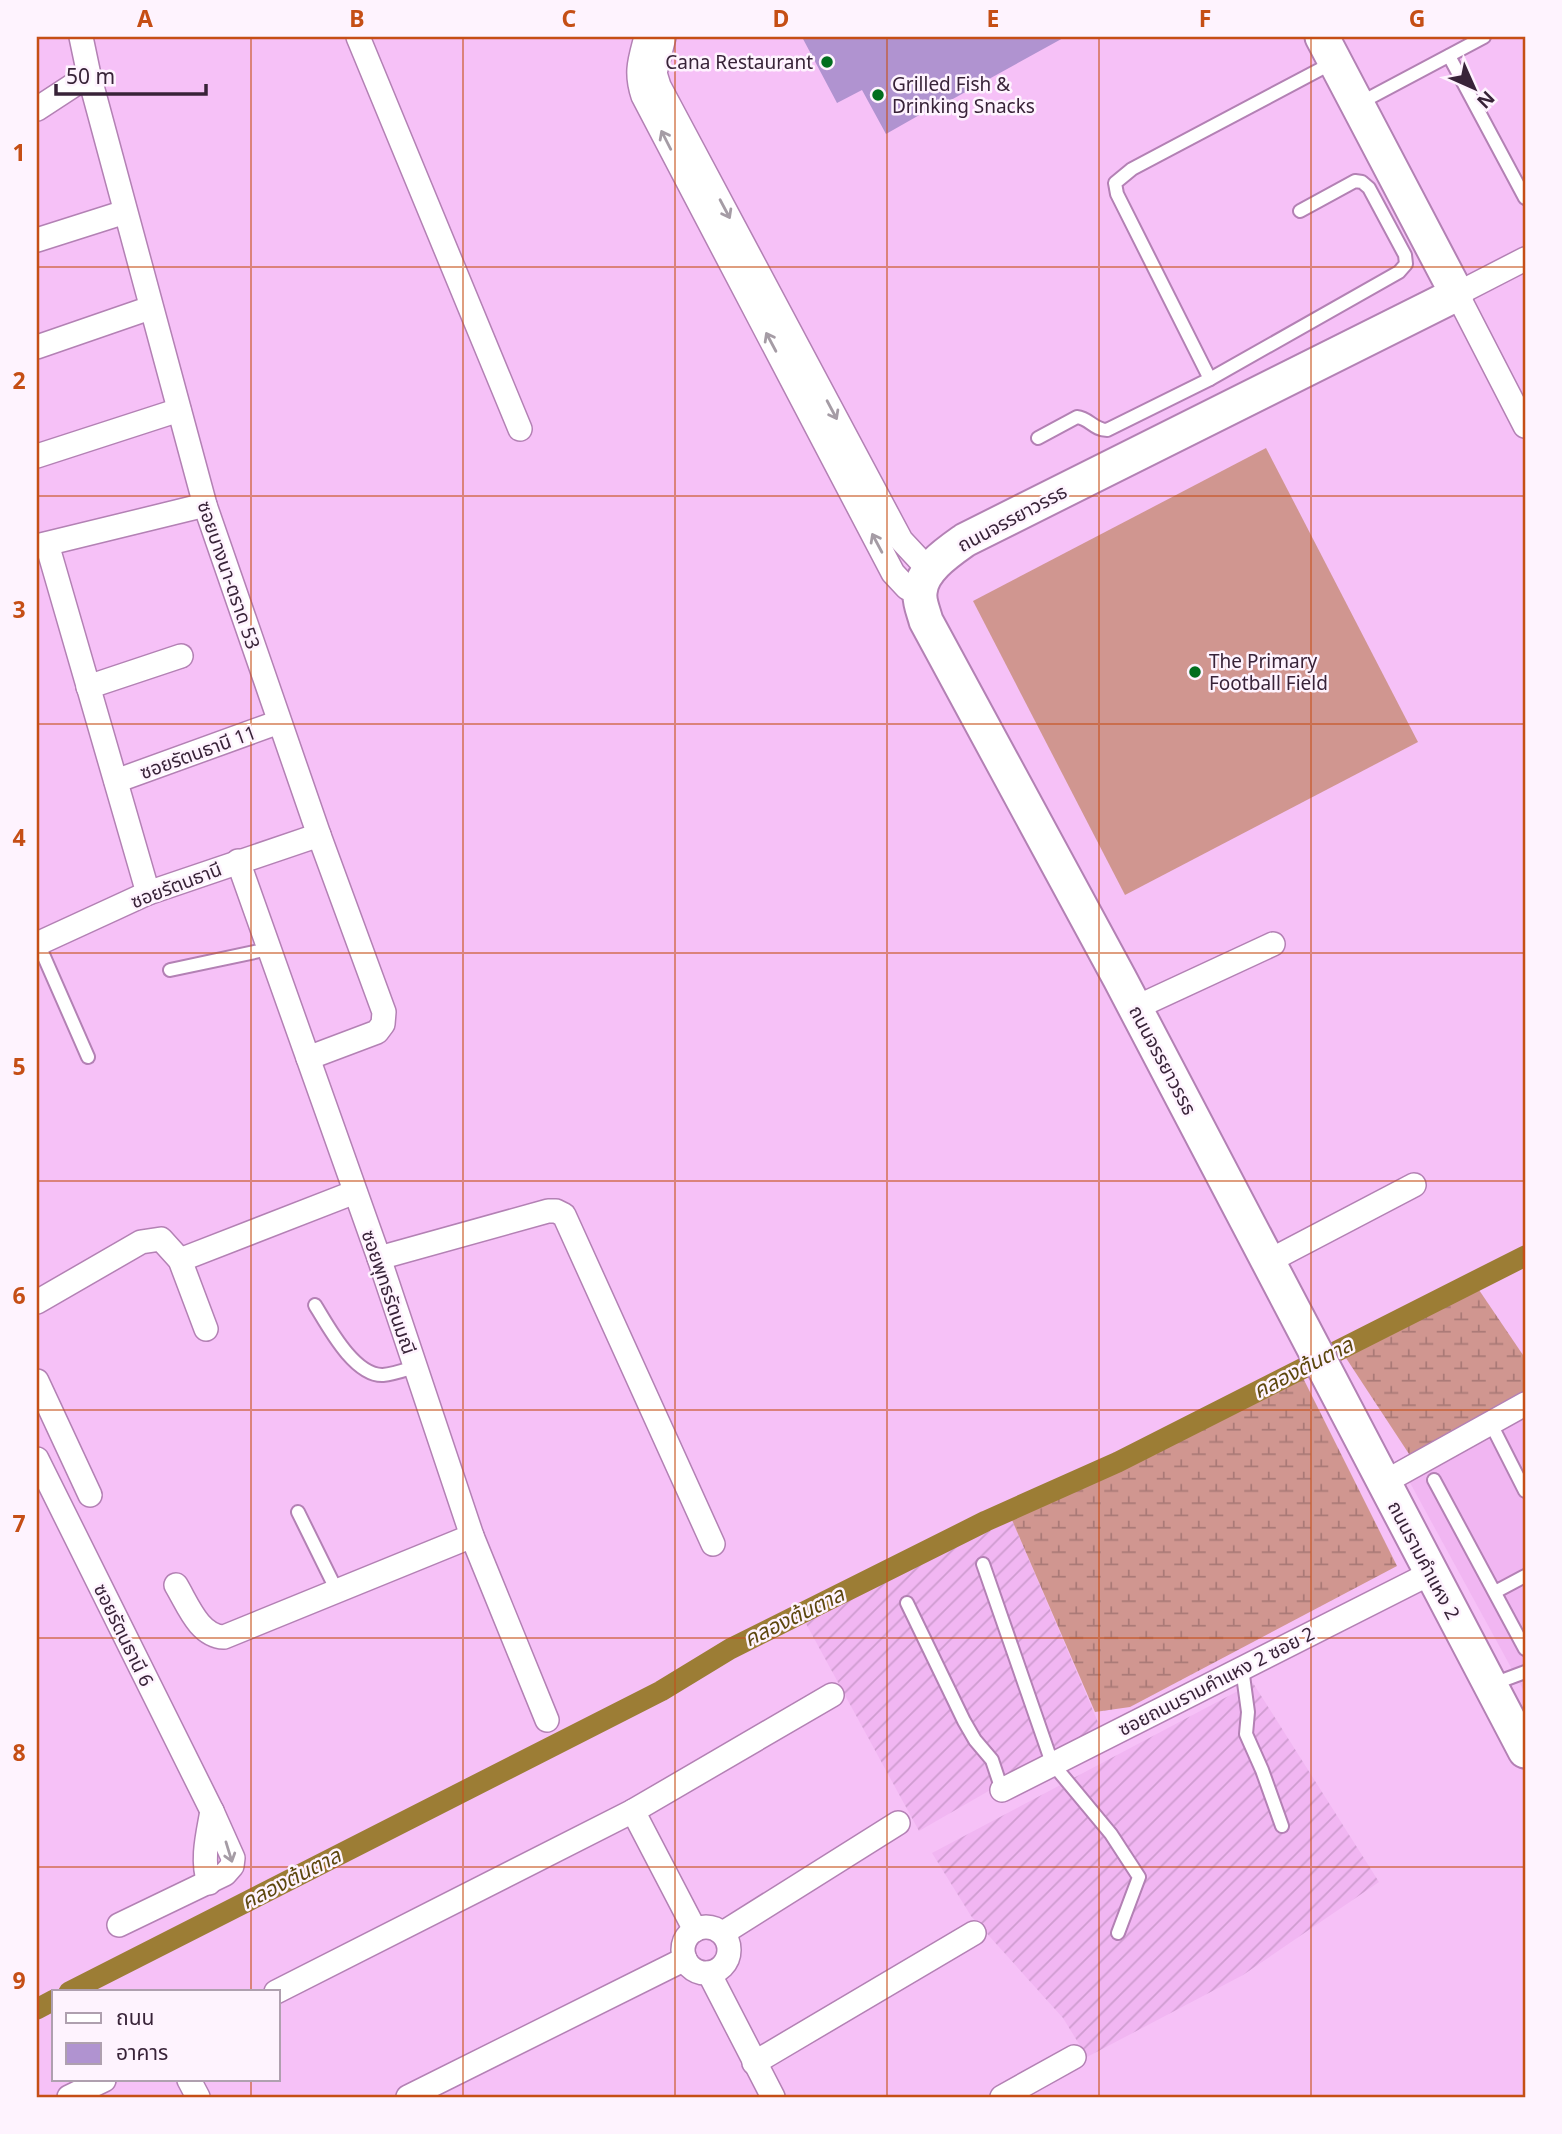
<svg xmlns="http://www.w3.org/2000/svg" width="1562" height="2134" font-family="'Noto Sans','Noto Sans Thai',sans-serif">
<defs>
<pattern id="industrial-furrows" width="10" height="10" patternUnits="userSpaceOnUse" patternTransform="scale(1.75)"><rect width="10" height="10" fill="#f1b6f2"/><path d="M-1 1l2-2M0 10L10 0M9 11l2-2" fill="none" stroke="#cf9cd0"/></pattern>
<pattern id="wetland-marsh" width="20" height="14" patternUnits="userSpaceOnUse" patternTransform="scale(1.75)"><rect width="20" height="14" fill="#d09690"/><path d="M1 5h8M5 5V1M11 12h8M15 12V8" fill="none" stroke="#aa7a77"/></pattern>
</defs>
<rect width="100%" height="100%" fill="#f6c1f7"/>
<polygon fill="#f1b6f2" points="1525,1412 1525,1693 1408,1479"/>
<g fill="url(#industrial-furrows)">
<polygon points="1012,1520 1100,1727 919,1831 804,1620"/>
<polygon points="1253,1683 1379,1882 1243,1975 1087,2057 1063,2018 971,1916 932,1853"/>
</g>
<g fill="url(#wetland-marsh)">
<polygon points="1477,1287 1525,1358 1525,1394 1411,1457 1344,1355"/>
<polygon points="1303,1378 1397,1566 1130,1707 1095,1712 1012,1520"/>
</g>
<polygon fill="#d09690" points="1266,448 1418,742 1125,895 973,601"/>
<g fill="none" stroke-linecap="round" stroke-linejoin="round">
<g stroke="#9c7d35" stroke-width="21">
<polyline points="69,1992 661,1691 730,1649 986,1521 1118,1462 1525,1256"/>
<polyline points="37,2009 54,2000"/>
</g>
</g>
<polygon fill="#b093d0" points="802,37 1065,37 931,111 930,109 886,134 862,90 837,103"/>
<g fill="none" stroke-linecap="round" stroke-linejoin="round">
<g stroke="#b381b4" stroke-width="16">
<g id="lane">
<polyline points="1449,56 1525,198"/>
<polyline points="1358,104 1484,37"/>
<polyline points="1210,379 1117,194 1115,183 1132,169 1334,62"/>
<path d="M1038,438L1077,417C1089,418 1094,430 1107,430L1210,379L1399,272L1406,264L1405,255L1369,188L1362,182L1355,181L1300,211"/>
<polyline points="38,943 88,1057"/>
<polyline points="170,970 269,949"/>
<path d="M315,1305C328,1326 354,1376 383,1375C393,1374 405,1370 415,1367"/>
<polyline points="1490,1422 1525,1491"/>
<polyline points="1434,1480 1525,1649"/>
<polyline points="298,1512 337,1591"/>
<polyline points="983,1564 1052,1763 1111,1834 1139,1877 1118,1933"/>
<polyline points="1495,1592 1525,1576"/>
<polyline points="907,1603 964,1721 975,1740 992,1760 1002,1790"/>
<polyline points="1242,1668 1248,1712 1246,1734 1262,1770 1282,1826"/>
<polyline points="1493,1684 1525,1672"/>
</g>
</g>
<g stroke="#b381b4" stroke-width="26">
<g id="street">
<polyline points="81,37 89,75 205,505 319,835 384,1012 383,1024 377,1032 308,1058"/>
<polyline points="358,37 520,429"/>
<path d="M646,37C640,60 635,72 643,96L893,573L907,588L919,593"/>
<polyline points="664,37 655,73 659,86 901,540 929,570"/>
<polyline points="37,109 89,75"/>
<polyline points="37,240 125,212"/>
<polyline points="1525,259 1457,294 1525,426"/>
<polyline points="37,347 150,308"/>
<polyline points="37,456 179,410"/>
<polyline points="47,544 148,893"/>
<polyline points="37,546 205,505"/>
<polyline points="88,687 181,656"/>
<polyline points="116,781 279,722"/>
<polyline points="238,861 379,1258 472,1536 547,1720"/>
<polyline points="37,944 148,893 319,835"/>
<polyline points="1135,1008 1273,944"/>
<polyline points="379,1258 548,1211 556,1211 564,1215 713,1544"/>
<polyline points="180,1260 355,1192"/>
<polyline points="1269,1261 1414,1185"/>
<polyline points="37,1302 141,1242 161,1239 180,1260 206,1329"/>
<polyline points="37,1381 90,1495"/>
<polyline points="37,1459 212,1811 233,1858 232,1866 225,1874 119,1925"/>
<polyline points="1383,1483 1525,1404"/>
<path d="M176,1585C188,1605 199,1636 224,1637L472,1536"/>
<polyline points="1002,1790 1431,1573"/>
<polyline points="633,1811 695,1930"/>
<path d="M209,1883C201,1860 208,1834 212,1811"/>
<circle cx="706" cy="1950" r="23"/>
<polyline points="723,1933 898,1823"/>
<polyline points="709,1973 773,2097"/>
<polyline points="276,1992 633,1811 832,1695"/>
<polyline points="754,2063 974,1933"/>
<polyline points="189,2080 198,2097"/>
<polyline points="69,2097 104,2080"/>
<polyline points="408,2097 685,1959"/>
<polyline points="1002,2097 1074,2057"/>
</g>
</g>
<g stroke="#b381b4" stroke-width="37">
<path id="secondary" d="M1322,37L1457,294L965,540C948,552 921,570 920,593C919,602 924,613 926,621L1120,979L1525,1751"/>
</g>
<use href="#lane" stroke="#fff" stroke-width="12"/>
<use href="#street" stroke="#fff" stroke-width="23"/>
<use href="#secondary" stroke="#fff" stroke-width="33"/>
</g>
<defs><path id="oneway-shaft" d="M-6 0H5M1.5-3L5.5 0L1.5 3" fill="none" stroke-width="1.6" stroke-linecap="round" stroke-linejoin="round" transform="scale(1.75)"/></defs>
<g stroke="#a59ca5">
<use href="#oneway-shaft" transform="translate(666 140) rotate(-117)"/>
<use href="#oneway-shaft" transform="translate(725 209) rotate(62)"/>
<use href="#oneway-shaft" transform="translate(771 342) rotate(-118)"/>
<use href="#oneway-shaft" transform="translate(832 410) rotate(62)"/>
<use href="#oneway-shaft" transform="translate(877 543) rotate(-118)"/>
<use href="#oneway-shaft" transform="translate(229 1852) rotate(73)"/>
</g>
<path fill="none" stroke="#c54e15" stroke-width="2" stroke-opacity="0.55" d="M251,37V1992M463,37V2097M675,37V2097M887,37V2097M1099,37V2097M1311,37V2097M37,267H1525M37,496H1525M37,724H1525M37,953H1525M37,1181H1525M37,1410H1525M37,1638H1525M37,1867H1525M251,2080V2097"/>
<g fill="#016e1e" stroke="#fef3fe" stroke-width="2.5">
<circle cx="827" cy="62" r="7"/>
<circle cx="878" cy="95" r="7"/>
<circle cx="1195" cy="672" r="7"/>
</g>
<g text-anchor="middle" stroke-width="5" stroke-linejoin="round" paint-order="stroke">
<g font-size="19" fill="#382338" stroke="#fef3fe" text-anchor="start">
<text x="813" y="69" text-anchor="end">Cana Restaurant</text>
<text x="892" y="91">Grilled Fish &amp;<tspan x="892" dy="22">Drinking Snacks</tspan></text>
<text x="1209" y="668">The Primary<tspan x="1209" dy="22">Football Field</tspan></text>
</g>
<g font-size="19" fill="#382338" stroke="#fef3fe">
<text transform="translate(1012 518) rotate(-28)" y="7">ถนนจรรยาวรรธ</text>
<text transform="translate(229 575) rotate(71)" y="7">ซอยบางนา-ตราด 53</text>
<text transform="translate(198 752) rotate(-20)" y="7">ซอยรัตนธานี 11</text>
<text transform="translate(176 885) rotate(-21)" y="7">ซอยรัตนธานี</text>
<text transform="translate(1163 1060) rotate(62)" y="7">ถนนจรรยาวรรธ</text>
<text transform="translate(389 1292) rotate(71)" y="7">ซอยพุทธรัตนมณี</text>
<text transform="translate(1424 1560) rotate(62)" y="7">ถนนรามคำแหง 2</text>
<text transform="translate(124 1635) rotate(64)" y="7">ซอยรัตนธานี 6</text>
<text transform="translate(1216 1681) rotate(-27)" y="7">ซอยถนนรามคำแหง 2 ซอย 2</text>
</g>
<g font-size="21" font-style="italic" fill="#5c460d" stroke="#fef3fe">
<text transform="translate(1303 1368) rotate(-27)" y="7">คลองต้นตาล</text>
<text transform="translate(794 1617) rotate(-26)" y="7">คลองต้นตาล</text>
<text transform="translate(291 1879) rotate(-27)" y="7">คลองต้นตาล</text>
</g>
</g>
<rect width="1562" height="2134" fill="none" stroke="#fef3fe" stroke-width="77"/>
<rect x="52" y="1990" width="228" height="91" fill="#fef3fe" stroke="#afa0af" stroke-width="2"/>
<rect x="66" y="2013" width="35" height="10" fill="#ffffff" stroke="#afa0af" stroke-width="2"/>
<text x="116" y="2025" font-size="21" fill="#382338">ถนน</text>
<rect x="66" y="2043" width="35" height="21" fill="#b093d0" stroke="#afa0af" stroke-width="2"/>
<text x="116" y="2060" font-size="21" fill="#382338">อาคาร</text>
<g transform="translate(1474 88) rotate(135)" stroke="#fef3fe" stroke-width="5" paint-order="stroke">
<path d="M0-5L12 26L0 18L-12 26Z" fill="#382338"/>
<text y="-10" font-size="19" font-weight="bold" text-anchor="middle" fill="#382338">N</text>
</g>
<path d="M56 84v10h150v-10" fill="none" stroke="#382338" stroke-width="3.5"/>
<text x="66" y="84" font-size="21" fill="#382338" stroke="#fef3fe" stroke-width="5" paint-order="stroke">50 m</text>
<rect x="38" y="38" width="1486" height="2058" fill="none" stroke="#c54e15" stroke-width="2.5"/>
<g font-size="23" text-anchor="middle" font-weight="bold" fill="#c54e15">
<text x="145" y="27">A</text>
<text x="357" y="27">B</text>
<text x="569" y="27">C</text>
<text x="781" y="27">D</text>
<text x="993" y="27">E</text>
<text x="1205" y="27">F</text>
<text x="1417" y="27">G</text>
<text x="19" y="161">1</text>
<text x="19" y="389">2</text>
<text x="19" y="618">3</text>
<text x="19" y="846">4</text>
<text x="19" y="1075">5</text>
<text x="19" y="1304">6</text>
<text x="19" y="1532">7</text>
<text x="19" y="1761">8</text>
<text x="19" y="1989">9</text>
</g>
</svg>
